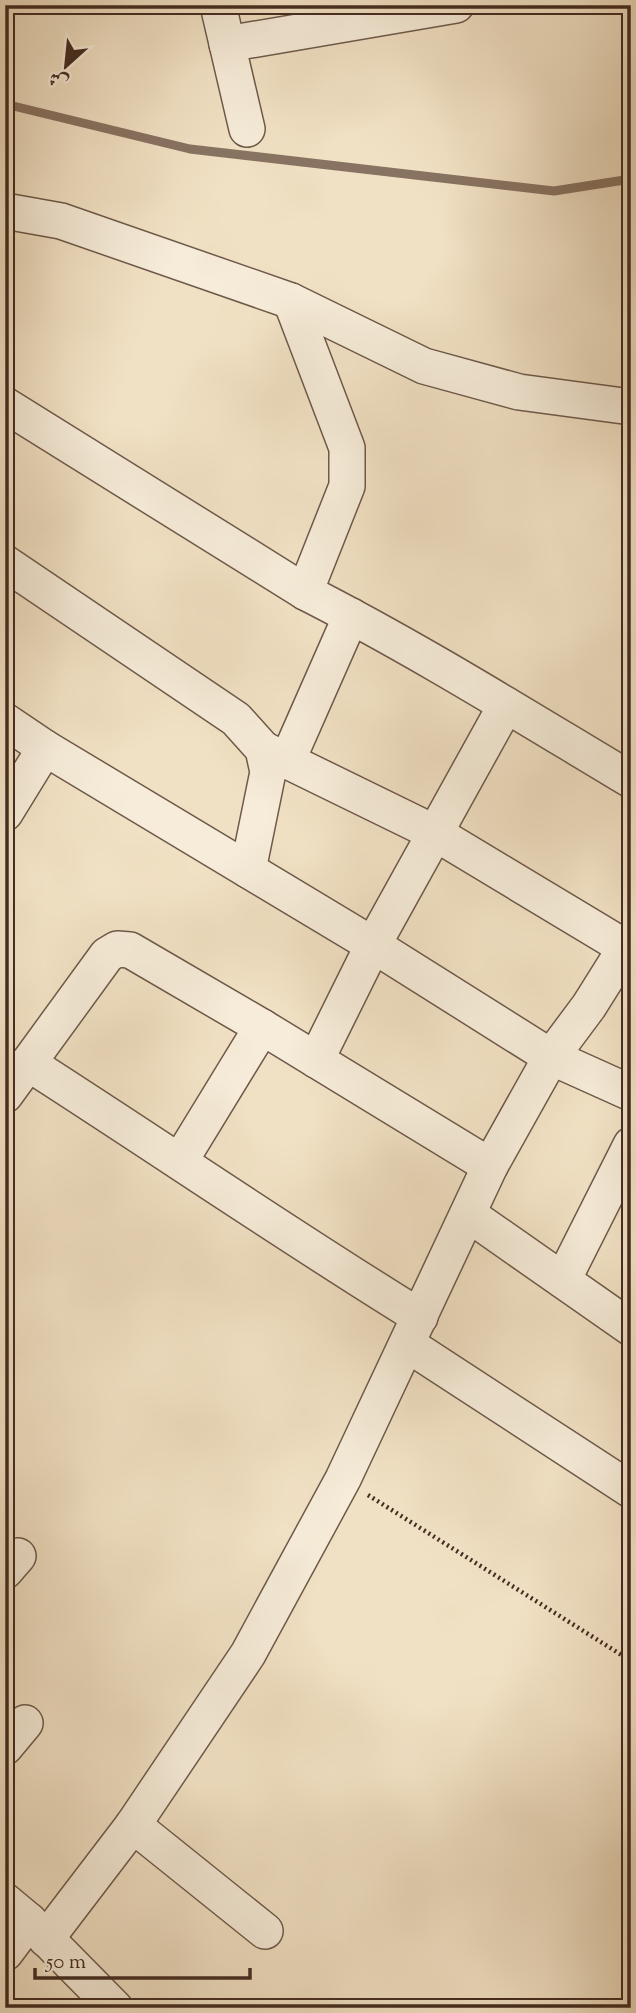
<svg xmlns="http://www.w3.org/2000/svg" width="636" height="2013" font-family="'Sorts Mill Goudy',Amiri,serif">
<rect width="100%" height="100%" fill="#f1e1c4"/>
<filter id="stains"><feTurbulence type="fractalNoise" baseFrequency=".00286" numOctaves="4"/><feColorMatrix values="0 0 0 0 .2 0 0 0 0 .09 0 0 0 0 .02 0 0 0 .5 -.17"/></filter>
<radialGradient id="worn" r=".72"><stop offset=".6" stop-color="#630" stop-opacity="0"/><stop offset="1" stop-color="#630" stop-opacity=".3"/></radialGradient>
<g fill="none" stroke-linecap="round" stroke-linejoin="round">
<polyline stroke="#887362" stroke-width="9" points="5,104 190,149 554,191 631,179"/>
<g stroke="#6e594a" stroke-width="38">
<g id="street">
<polyline points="218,5 247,129"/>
<polyline points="227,44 456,5"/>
<polyline points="5,211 61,221 291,301 424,366 519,392 631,407"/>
<polyline points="291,301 347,448 347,486 305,592"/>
<path d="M5,405L305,592C417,649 524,716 631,780"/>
<polyline points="5,563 236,719 263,749 268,772 248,870"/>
<polyline points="5,721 45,748 373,945 551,1057 631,1093"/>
<polyline points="263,749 435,833 631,951"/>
<polyline points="288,759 351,616"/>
<polyline points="5,813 45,748"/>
<polyline points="316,1060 373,945 506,705"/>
<path d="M28,1063C159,1147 287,1235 420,1317"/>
<polyline points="5,1095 107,955 117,949 130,950 262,1027 490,1166"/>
<polyline points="180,1161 262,1027"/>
<polyline points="468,1214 631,1328"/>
<polyline points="563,1280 631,1145"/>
<polyline points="407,1344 631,1490"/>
<polyline points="5,1571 18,1556"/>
<polyline points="5,1747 25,1723"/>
<polyline points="133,1825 265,1931"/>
<polyline points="5,1901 29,1921 115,2008"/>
<polyline points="46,1939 133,1825 248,1654 343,1479 490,1166 551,1057 589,1006 631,939"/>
<polyline points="5,1953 29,1921"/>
</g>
</g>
<polyline stroke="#432c21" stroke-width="4.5" stroke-dasharray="2 3.5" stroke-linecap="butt" points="368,1495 631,1661"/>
<use href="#street" stroke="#f6ecd9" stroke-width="35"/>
</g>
<rect width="636" height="2013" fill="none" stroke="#f1e1c4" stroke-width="28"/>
<rect x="7" y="7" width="622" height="1999" fill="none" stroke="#432c21" stroke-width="3.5"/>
<rect x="14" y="14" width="608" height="1985" fill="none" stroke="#432c21" stroke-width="2"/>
<g transform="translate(66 66) rotate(207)" stroke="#f6ecd9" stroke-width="5" paint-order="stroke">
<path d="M0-5L12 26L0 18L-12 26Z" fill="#432c21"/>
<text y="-10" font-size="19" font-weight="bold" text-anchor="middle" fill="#432c21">ش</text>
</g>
<path d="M35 1968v10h215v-10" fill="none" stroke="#432c21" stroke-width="3.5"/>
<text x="46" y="1968" font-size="21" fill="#432c21" stroke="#f6ecd9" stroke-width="5" paint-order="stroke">50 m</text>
<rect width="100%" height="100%" filter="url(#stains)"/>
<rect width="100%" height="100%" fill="url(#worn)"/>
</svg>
